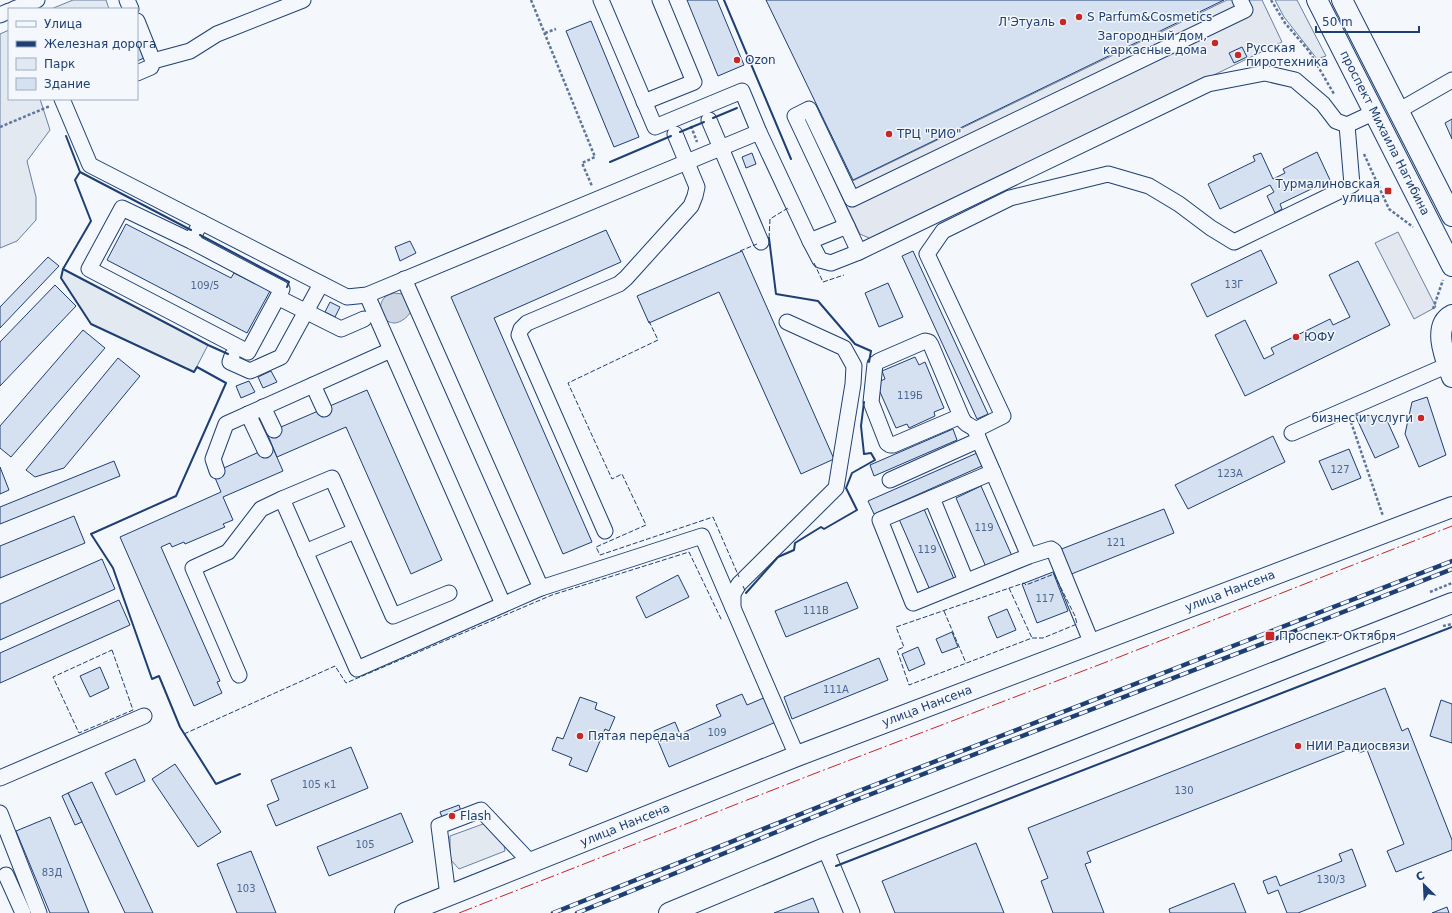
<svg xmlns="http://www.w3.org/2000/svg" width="1452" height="913" font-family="'DejaVu Sans',sans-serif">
<rect width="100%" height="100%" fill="#f4f7fb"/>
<g fill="#e3e9f0" stroke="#687fa3">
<polygon points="73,0 106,0 109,9 51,9"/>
<polygon points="1275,0 1297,0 1326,56 1317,59 1284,17"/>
<polygon points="9,30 9,99 40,99 50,130 27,161 36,197 36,220 17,241 0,248 0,34"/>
<polygon points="63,269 208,345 194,372 91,324 61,278"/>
<polygon points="483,824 504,845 505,851 459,869 450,859 450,836"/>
</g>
<g fill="#e3e8f0" stroke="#687fa3">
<polygon points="1227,0 1262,0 1282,42 871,241 869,238 860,234 838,188"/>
<polygon points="1398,232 1436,307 1414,319 1375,243"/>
</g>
<path fill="#cfd7e4" stroke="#687fa3" d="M394,293L403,294L411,312C390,339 372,309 385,297C387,295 392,294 394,293Z"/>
<g fill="#d5e0f0" stroke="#1d3f73">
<polygon points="687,0 717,0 744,65 718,76"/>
<polygon points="766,0 1224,0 853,180"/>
<polygon points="591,21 639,137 614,147 566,31"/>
<polygon points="137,42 144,58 137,61"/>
<polygon points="1242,47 1247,57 1234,63 1229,53"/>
<polygon points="1452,119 1452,139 1445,123"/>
<polygon points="1317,152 1330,180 1280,204 1282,209 1275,213 1267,196 1274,192 1270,185 1220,209 1208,184 1255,161 1253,156 1261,153 1273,179 1285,173 1283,169"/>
<polygon points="752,153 756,164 746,168 742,157"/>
<polygon points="126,224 231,278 234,273 270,291 247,333 107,260"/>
<polygon points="606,230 621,262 494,318 592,542 563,554 451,297"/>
<polygon points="410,241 416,253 400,261 395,247"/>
<polygon points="1261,250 1277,283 1207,317 1191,284"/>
<polygon points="742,251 834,459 801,474 719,292 649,323 637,296"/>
<polygon points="913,251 988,414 977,419 902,256"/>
<polygon points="48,257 59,266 0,328 0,307"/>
<polygon points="1358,261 1390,325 1245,396 1215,335 1245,320 1264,359 1274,354 1271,348 1330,319 1333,325 1350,317 1329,275"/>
<polygon points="888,283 903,317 879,327 865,293"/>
<polygon points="55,285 76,306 0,386 0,342"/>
<polygon points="330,302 340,307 335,317 325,312"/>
<polygon points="83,330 105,348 11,457 0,448 0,426"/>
<polygon points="915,357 919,365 925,362 944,408 934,412 935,416 909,428 907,424 896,428 876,383 885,379 882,371"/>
<polygon points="118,358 140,376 64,468 35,477 26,470"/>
<polygon points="271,371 277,382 263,388 258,377"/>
<polygon points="249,381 255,392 241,398 236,386"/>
<polygon points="367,390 442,560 411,574 346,427 277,457 267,433"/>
<polygon points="1427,397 1446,455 1419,467 1405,434 1412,402"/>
<polygon points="1355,415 1385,416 1399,447 1375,458"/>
<polygon points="953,429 957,440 874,476 870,465"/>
<polygon points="1273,436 1285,462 1188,509 1175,485"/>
<polygon points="272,446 283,471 223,497 233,520 223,524 225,527 185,544 184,542 172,547 170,543 161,547 220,681 217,682 222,693 194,706 120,537 221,492 213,473"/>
<polygon points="1349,449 1361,478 1332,490 1319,461"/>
<polygon points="977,453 982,466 874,514 868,501"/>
<polygon points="114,461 120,476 0,524 0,507"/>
<polygon points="0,467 9,490 0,494"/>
<polygon points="981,486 1012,556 986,567 956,498"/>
<polygon points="924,509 954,579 930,590 899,519"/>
<polygon points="1164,509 1174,533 1069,575 1059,550"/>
<polygon points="74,516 85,543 0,578 0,546"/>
<polygon points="102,559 115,589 0,640 0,604"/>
<polygon points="1053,572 1068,611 1037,623 1022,584"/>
<polygon points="678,575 689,597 646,618 636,597"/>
<polygon points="847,582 858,608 786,637 775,611"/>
<polygon points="119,600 130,625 0,683 0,653"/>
<polygon points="1007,609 1016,630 997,638 988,617"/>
<polygon points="952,632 958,647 942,653 936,639"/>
<polygon points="918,647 925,664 909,671 902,654"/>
<polygon points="879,658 888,680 792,719 784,697"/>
<polygon points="100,667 109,688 90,697 80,676"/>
<polygon points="1385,688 1402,731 1408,728 1452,840 1452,850 1396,872 1387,851 1404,844 1367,750 1359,753 1357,746 1087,852 1091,862 1085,864 1104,913 1053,913 1041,881 1048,878 1028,828"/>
<polygon points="742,694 747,705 766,697 776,722 669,767 654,731 675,722 680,734 721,716 716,705"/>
<polygon points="580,697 597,703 595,709 615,717 609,731 605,729 587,772 569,765 572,758 552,750 557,737 563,739"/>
<polygon points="1441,700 1452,704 1452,743 1430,736"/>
<polygon points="351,747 368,788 276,826 267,805 279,800 271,780"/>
<polygon points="135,759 145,781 116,795 105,773"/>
<polygon points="175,764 221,832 198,847 152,779"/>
<polygon points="92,782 153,913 125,913 82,822 68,793"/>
<polygon points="68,793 82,822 75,825 62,796"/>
<polygon points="459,805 464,820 446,827 440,812"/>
<polygon points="401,813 413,842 329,876 317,847"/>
<polygon points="50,817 89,913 50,913 16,831"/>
<polygon points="976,843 1004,913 895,913 882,881"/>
<polygon points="1352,849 1366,886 1298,913 1287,913 1278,890 1268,894 1263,881 1276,876 1280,886 1342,861 1339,854"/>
<polygon points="251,851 276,913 237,913 217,864"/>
<polygon points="1234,883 1246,913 1170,913 1169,909"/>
<polygon points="813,898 819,913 774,913"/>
<polygon points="1447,907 1449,913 1432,913"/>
</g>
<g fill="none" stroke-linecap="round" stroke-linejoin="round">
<g stroke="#1d3f73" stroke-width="17">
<g id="minor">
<polyline points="127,0 131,9"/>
<polyline points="601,0 655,127 742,91 759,132"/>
<polyline points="1240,0 1245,10 852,199 809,109 795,116 859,252 1208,84 1265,73 1295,80 1323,104 1336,121 1347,125 1375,112"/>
<polyline points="14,9 37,0"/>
<polyline points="0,15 9,11"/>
<polyline points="137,21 153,61 151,67 137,73"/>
<polyline points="153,61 190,51 217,34 303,0"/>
<polyline points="62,99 90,165 347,297 367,295 759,132 810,241 847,226"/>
<polyline points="644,102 694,82 660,0"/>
<polyline points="1398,111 1452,80"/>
<polyline points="709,120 761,242"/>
<polyline points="191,241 282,289 248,352 89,269 122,208 191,241 201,222"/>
<polyline points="810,241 820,260 831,263 859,252"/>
<polyline points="404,279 541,588"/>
<polyline points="367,295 503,604"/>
<polyline points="281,299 341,329 364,319"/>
<polyline points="787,322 844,348 854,366 853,384 836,488 739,584 733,594 733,608 797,756"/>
<polyline points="232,356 230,362 250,371 281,357 321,284"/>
<polyline points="313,385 324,409"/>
<polyline points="263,407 274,430"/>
<polyline points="248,414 265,450"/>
<polyline points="975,430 1003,416 927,254 943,231 1010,198 1108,174 1149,186 1179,204 1211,228 1234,242 1352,185 1347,125"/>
<polyline points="1292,433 1448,365"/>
<polyline points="979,440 993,472"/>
<polyline points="217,471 213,459 226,424 391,350"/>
<path d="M890,480L979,440C978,437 977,433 975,430C970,423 966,428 961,416L931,345L929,342L925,341L879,361L875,364L871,402L887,443L890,445H893L961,416"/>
<polyline points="932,498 966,581"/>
<polyline points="282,499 332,478 393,616 449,593"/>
<polyline points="605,531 519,335 521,329 527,323 619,284 626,278 691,206 695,196 697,187 675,134"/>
<polyline points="305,552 355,531"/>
<polyline points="1029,556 993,472 880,520 913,603 1029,556 1051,549 1054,551 1092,644"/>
<polyline points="239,675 193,568 228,552 261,509 282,499 357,669 541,588 702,536 733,608"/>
<polyline points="0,778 144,716"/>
<polyline points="0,813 39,913"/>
<polyline points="825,848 852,913"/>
<polyline points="6,875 23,913"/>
<polyline points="448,896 439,826 481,810 531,863"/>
</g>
</g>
<g stroke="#1d3f73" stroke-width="22">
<g id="major">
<polyline points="1317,0 1452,266"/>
<polyline points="1342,0 1452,216"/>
<path d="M1452,315C1431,326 1446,360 1452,377"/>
<polyline points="405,913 797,756 1452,507"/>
<polyline points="669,913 825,848 1452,603"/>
</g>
</g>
<g stroke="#5e769c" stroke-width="2.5" stroke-dasharray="3 2" stroke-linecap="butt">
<polyline points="531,0 595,157 582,163 592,186"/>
<polyline points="1271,0 1285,23 1309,51 1334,94"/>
<polyline points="545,33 556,29"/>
<polyline points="691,126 697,142"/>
<polyline points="0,127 50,106"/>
<polyline points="1364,154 1389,209 1413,227"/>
<polyline points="1433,309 1443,280"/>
<polyline points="1351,422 1383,516"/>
<polyline points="1430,592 1452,583"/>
<polyline points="1443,626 1452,624"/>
</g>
<use href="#minor" stroke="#f4f7fb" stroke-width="15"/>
<use href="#major" stroke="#f4f7fb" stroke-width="20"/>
<g stroke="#1d3f73" stroke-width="4.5">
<g id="rail">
<polyline points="553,913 846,796 1452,561"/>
<polyline points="577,913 848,803 1272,640 1452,569"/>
</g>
</g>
<use href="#rail" stroke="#f4f7fb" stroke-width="3" stroke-dasharray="9" stroke-linecap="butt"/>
<g stroke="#1d3f73" stroke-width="1" stroke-dasharray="5 2" stroke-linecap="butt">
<polyline points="769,238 770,219 788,208 789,210"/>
<polyline points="740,251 757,244"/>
<polyline points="814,263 823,282 844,275"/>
<polyline points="649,321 658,340 568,383 612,479 622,474 646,525 596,547 600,555 713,517 739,577"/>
<polygon points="1054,574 1075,616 1077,624 1043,638 1032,638 909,685 897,650 904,647 896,627 1024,583 1026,585"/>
<polyline points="743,586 746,593"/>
<polyline points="1009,588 1032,638"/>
<polyline points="944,611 966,663"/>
<polygon points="112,650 133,710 79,733 53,677"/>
<polyline points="184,734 335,666 346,683 552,595 689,552 722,621"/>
</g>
<g stroke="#1d3f73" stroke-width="2">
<polyline points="724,0 791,159"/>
<polyline points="713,118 737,108"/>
<polyline points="680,132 704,122"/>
<polyline points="66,136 80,172"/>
<polyline points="610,162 671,136"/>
<polyline points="191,230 80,172 75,180 91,221 63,269 61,278 91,324 194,372 197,367 226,383 176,496 91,534 113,568 152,679 159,676 180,727 216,784 240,774"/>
<polyline points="200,235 289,282 287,287"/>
<polyline points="769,238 776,294 818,301 855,344 871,351 869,362"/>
<polyline points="63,269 208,345 228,354"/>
<polyline points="746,593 778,557 794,550 795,543 821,527 824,529 857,510 846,488 852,473 875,460 871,453 864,454 861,426 864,402"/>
<polyline points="836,866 1452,627"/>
</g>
<polyline stroke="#c62828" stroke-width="1" stroke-dasharray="14 3 2 3" stroke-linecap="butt" points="459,913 816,773 1109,661 1452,526"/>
</g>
<g fill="#c62828" stroke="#f4f7fb" stroke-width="1.5">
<circle cx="1079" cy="17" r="4"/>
<circle cx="1063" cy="22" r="4"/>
<circle cx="1215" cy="43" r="4"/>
<circle cx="1238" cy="55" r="4"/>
<circle cx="737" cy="60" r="4"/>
<circle cx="889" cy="134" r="4"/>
<rect x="1384" y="187" width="8" height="8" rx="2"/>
<circle cx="1296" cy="337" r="4"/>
<circle cx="1421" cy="418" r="4"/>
<rect x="1265" y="631" width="10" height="10" rx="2"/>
<circle cx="580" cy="736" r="4"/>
<circle cx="1298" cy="746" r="4"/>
<circle cx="452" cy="816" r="4"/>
</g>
<g text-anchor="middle" stroke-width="3" stroke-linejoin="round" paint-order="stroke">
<g font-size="10" fill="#4b6792">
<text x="1234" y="288">13Г</text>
<text x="205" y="289">109/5</text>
<text x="910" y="399">119Б</text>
<text x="1340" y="473">127</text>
<text x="1230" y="477">123А</text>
<text x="984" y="531">119</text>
<text x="1116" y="546">121</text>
<text x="927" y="553">119</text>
<text x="1045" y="602">117</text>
<text x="816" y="614">111В</text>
<text x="836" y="693">111А</text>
<text x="717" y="736">109</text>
<text x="319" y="788">105 к1</text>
<text x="1184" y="794">130</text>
<text x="365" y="848">105</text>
<text x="52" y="876">83Д</text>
<text x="1331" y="883">130/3</text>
<text x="246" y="892">103</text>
</g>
<g font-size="12" fill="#1d3f73" stroke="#f4f7fb" text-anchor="start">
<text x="1087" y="21">S Parfum&amp;Cosmetics</text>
<text x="1055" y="26" text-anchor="end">Л'Этуаль</text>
<text x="1207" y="40" text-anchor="end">Загородный дом,<tspan x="1207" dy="14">каркасные дома</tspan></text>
<text x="1246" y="52">Русская<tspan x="1246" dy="14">пиротехника</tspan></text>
<text x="745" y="64">Ozon</text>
<text x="897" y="138">ТРЦ "РИО"</text>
<text x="1380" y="188" text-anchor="end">Турмалиновская<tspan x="1380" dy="14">улица</tspan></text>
<text x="1304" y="341">ЮФУ</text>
<text x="1413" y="422" text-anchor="end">бизнес и услуги</text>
<text x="1279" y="640">Проспект Октября</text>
<text x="588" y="740">Пятая передача</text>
<text x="1306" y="750">НИИ Радиосвязи</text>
<text x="460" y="820">Flash</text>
</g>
<g font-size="12" fill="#1d3f73" stroke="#f4f7fb">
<text transform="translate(1385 133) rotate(63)" y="4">проспект Михаила Нагибина</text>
<text transform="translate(1230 591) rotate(-21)" y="4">улица Нансена</text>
<text transform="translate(927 706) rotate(-21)" y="4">улица Нансена</text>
<text transform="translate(625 825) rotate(-22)" y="4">улица Нансена</text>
</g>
</g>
<rect x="8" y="8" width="130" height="92" fill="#f4f7fb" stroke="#9eadc5"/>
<rect x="16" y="21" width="20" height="6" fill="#f4f7fb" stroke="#9eadc5"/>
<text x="44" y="28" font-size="12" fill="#1d3f73">Улица</text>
<rect x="16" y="41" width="20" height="6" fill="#1d3f73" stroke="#9eadc5"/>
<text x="44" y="48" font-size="12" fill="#1d3f73">Железная дорога</text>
<rect x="16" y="58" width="20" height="12" fill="#e3e9f0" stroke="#9eadc5"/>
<text x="44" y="68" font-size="12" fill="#1d3f73">Парк</text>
<rect x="16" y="78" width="20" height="12" fill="#d5e0f0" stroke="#9eadc5"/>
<text x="44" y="88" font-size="12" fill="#1d3f73">Здание</text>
<g transform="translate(1424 885) rotate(336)" stroke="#f4f7fb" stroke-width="3" paint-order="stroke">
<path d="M0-3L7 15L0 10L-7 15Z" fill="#1d3f73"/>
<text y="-6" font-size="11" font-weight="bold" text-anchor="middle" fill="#1d3f73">С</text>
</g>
<path d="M1316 26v6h103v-6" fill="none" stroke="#1d3f73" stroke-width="2"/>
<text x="1322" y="26" font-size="12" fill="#1d3f73" stroke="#f4f7fb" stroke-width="3" paint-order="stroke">50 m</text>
</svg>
